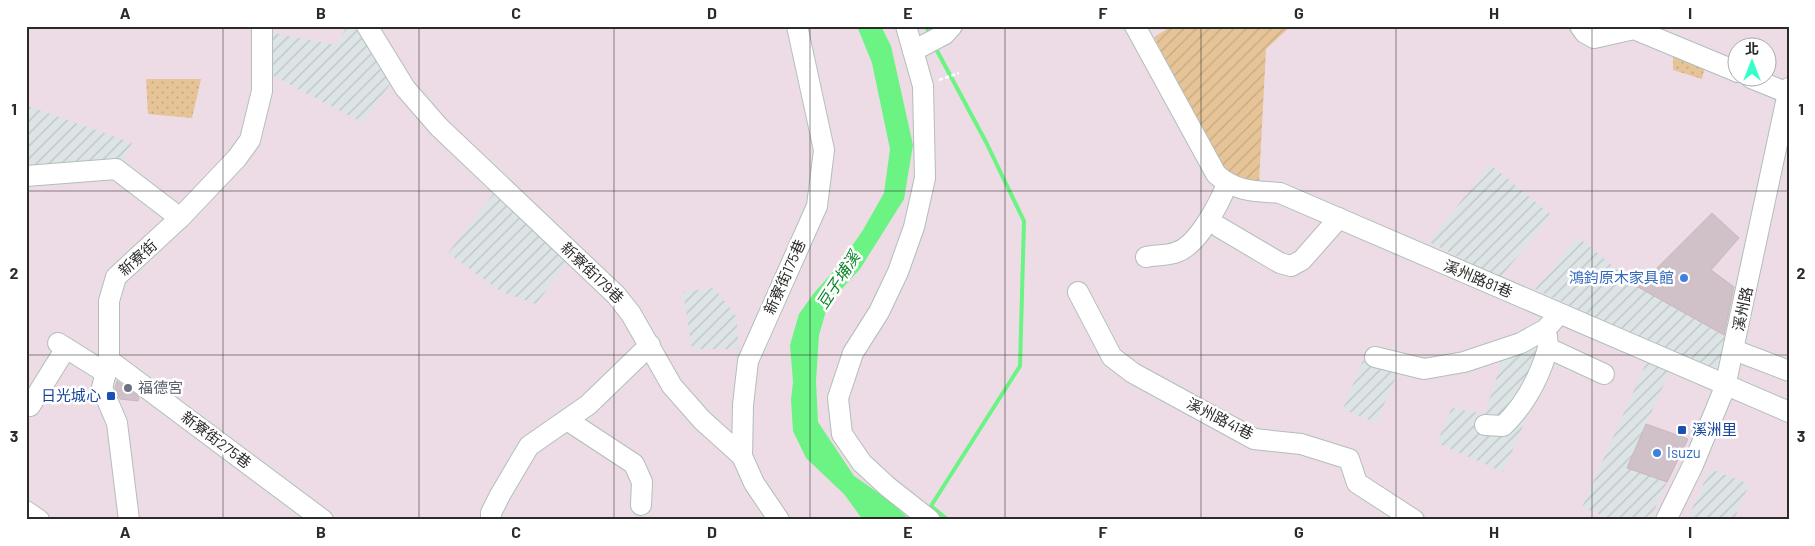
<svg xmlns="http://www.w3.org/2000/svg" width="1815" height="546" font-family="Barlow,'Noto Sans TC',sans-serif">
<defs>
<pattern id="industrial-furrows" width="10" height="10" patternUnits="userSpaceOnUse" patternTransform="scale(1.25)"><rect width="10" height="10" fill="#dde4e5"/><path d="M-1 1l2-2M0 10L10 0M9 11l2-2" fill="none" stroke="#bec4c5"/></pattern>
<pattern id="grass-dots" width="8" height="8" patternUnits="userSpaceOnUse" patternTransform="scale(1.25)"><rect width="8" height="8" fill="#e6c497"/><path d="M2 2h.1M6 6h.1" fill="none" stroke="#c5a982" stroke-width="1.8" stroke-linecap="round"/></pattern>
<pattern id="garden-furrows" width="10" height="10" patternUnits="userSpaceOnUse" patternTransform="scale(1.25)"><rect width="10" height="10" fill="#e6c497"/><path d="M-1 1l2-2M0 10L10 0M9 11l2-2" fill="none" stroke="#c5a982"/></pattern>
</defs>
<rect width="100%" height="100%" fill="#eddce5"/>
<g fill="url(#industrial-furrows)">
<polygon points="347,26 356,26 393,80 363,123 268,73 273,33 336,45"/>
<polygon points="26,105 132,143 122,163 26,165"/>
<polygon points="1490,164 1551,215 1500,278 1429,242"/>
<polygon points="494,193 569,260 536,304 500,291 448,253"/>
<polygon points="1578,237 1638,287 1728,338 1716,375 1535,289"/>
<polygon points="714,288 736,316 739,349 692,349 683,292"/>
<polygon points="1526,344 1553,356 1503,472 1437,443 1452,408 1485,414 1504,354"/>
<polygon points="1363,360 1397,374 1376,423 1343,409"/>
<polygon points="1647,361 1670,371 1627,467 1667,482 1650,520 1614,520 1582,507"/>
<polygon points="1710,469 1749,484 1734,520 1687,520"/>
</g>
<g fill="url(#grass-dots)">
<polygon points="1673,47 1706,62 1702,79 1673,70"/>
<polygon points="146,79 201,79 192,118 148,114"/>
</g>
<polygon fill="url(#garden-furrows)" points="1172,26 1291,26 1266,49 1259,183 1219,169 1154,37"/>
<polygon fill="#6bf383" points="857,26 881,26 891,46 913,145 904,199 860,269 828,304 819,335 816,381 818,422 854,476 890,501 910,520 863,520 844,494 806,458 793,431 791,400 793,382 790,345 799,314 814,293 839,265 863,230 884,193 890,149 872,63"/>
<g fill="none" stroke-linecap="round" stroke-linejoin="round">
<g stroke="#6bf383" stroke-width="4">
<polyline points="926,26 930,36"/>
<polyline points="935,47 986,142 1024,221 1020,366 931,506 948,520"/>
</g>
</g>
<g fill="#d0c1c8" stroke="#c9b6be">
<polygon points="1712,213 1739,238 1711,270 1734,287 1724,335 1638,287"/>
<polygon points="117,381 139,397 138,401 120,399 115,388"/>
<polygon points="1646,424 1688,439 1667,482 1627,468"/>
</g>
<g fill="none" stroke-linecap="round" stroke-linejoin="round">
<g stroke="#b0bfbb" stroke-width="22">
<g id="minor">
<polyline points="367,26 405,88 439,127 616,295 631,314 672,386 702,420 742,456"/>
<polyline points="906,26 923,86 925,178 914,227 898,272 879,312 853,353 838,398 842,434 862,463 888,487 930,520"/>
<path d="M1135,26L1216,174C1235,192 1256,191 1280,193L1789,412"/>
<polyline points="1580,26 1585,33 1594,38 1634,29 1738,72"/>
<polyline points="913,51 945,34 952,26"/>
<polyline points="1751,78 1788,93"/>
<polyline points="26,176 116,169 180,218"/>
<polyline points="1219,227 1280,263 1291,266 1302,260 1339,218"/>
<path d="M1146,257C1155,255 1167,256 1177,252C1198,245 1219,204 1227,184"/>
<polyline points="1078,292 1112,357 1133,373 1254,439 1301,444 1349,459 1357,483 1414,520"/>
<polyline points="1547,336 1548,348 1604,374"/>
<polyline points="58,343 106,373"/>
<polyline points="1734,350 1789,371"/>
<polyline points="1375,357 1424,369 1464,362 1521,343 1546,329 1559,314"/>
<polyline points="109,360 323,520"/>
<polyline points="30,406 66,348"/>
<polyline points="567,420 634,464 642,482 641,505"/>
<path d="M1485,425L1503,426C1526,404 1539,379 1548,348"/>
<polyline points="26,511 39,520"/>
<polyline points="129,520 117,423 102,388 109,360 109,301 116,277 180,218 237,158 250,140 262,91 262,26"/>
<polyline points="491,520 491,513 500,495 529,446 588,405 650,345"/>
<polyline points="779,520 754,483 742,456 743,405 748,361 817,206 824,150 797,26"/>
<polyline points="1666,520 1693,465 1725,387 1789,88"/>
</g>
</g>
<polyline stroke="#fff" stroke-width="2.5" stroke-dasharray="4 2.5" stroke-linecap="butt" points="939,80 959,73"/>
<use href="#minor" stroke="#fff" stroke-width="20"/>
</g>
<path fill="none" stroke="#2b2b2b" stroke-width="1" stroke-opacity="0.55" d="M223,26V520M419,26V520M614,26V520M810,26V520M1005,26V520M1201,26V520M1396,26V520M1592,26V520M26,191H1789M26,355H1789"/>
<g fill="#3f7fe0" stroke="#fff" stroke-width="2">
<circle cx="1684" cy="278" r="5"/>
<circle cx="1657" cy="453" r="5"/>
</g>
<circle fill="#6b7280" stroke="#fff" stroke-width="2" cx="128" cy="388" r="5"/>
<g fill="#1a4fb4" stroke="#fff" stroke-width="2">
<rect x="106" y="391" width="10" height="10" rx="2.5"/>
<rect x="1677" y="425" width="10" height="10" rx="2.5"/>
</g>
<g text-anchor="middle" stroke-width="5" stroke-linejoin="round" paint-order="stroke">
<g font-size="15" fill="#2b2b2b" stroke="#fff">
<text transform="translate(138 258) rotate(-42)" y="5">新寮街</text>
<text transform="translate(592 273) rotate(44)" y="5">新寮街179巷</text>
<text transform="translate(785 277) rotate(-66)" y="5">新寮街175巷</text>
<text transform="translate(1478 279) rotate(23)" y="5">溪州路81巷</text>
<text transform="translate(1743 309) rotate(-78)" y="5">溪州路</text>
<text transform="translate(1220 419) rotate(27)" y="5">溪州路41巷</text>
<text transform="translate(216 440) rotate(37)" y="5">新寮街275巷</text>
</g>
<g font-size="15" fill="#366cbe" stroke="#fff" text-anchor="end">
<text x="1674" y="283">鴻鈞原木家具館</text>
<text x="1667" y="458" text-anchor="start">Isuzu</text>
</g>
<g font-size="15" fill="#5b616d" stroke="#fff" text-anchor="start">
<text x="138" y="393">福德宮</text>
</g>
<g font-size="15" fill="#164399" stroke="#fff" text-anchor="end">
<text x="101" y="401">日光城心</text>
<text x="1692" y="435" text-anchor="start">溪洲里</text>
</g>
<g font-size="16" font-style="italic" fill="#0a8429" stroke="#fff">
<text transform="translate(838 280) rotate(-57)" y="6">豆子埔溪</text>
</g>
</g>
<rect width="1815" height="546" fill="none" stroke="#ffffff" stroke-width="55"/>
<g transform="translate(1752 62)"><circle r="24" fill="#ffffff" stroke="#aaaaaa"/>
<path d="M0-4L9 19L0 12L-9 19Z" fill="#37ffc8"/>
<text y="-8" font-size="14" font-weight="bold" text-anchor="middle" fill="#2b2b2b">北</text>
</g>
<rect x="28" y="28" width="1760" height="490" fill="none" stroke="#2b2b2b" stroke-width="2"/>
<g font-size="16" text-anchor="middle" font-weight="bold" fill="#2b2b2b">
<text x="125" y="19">A</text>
<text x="321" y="19">B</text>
<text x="516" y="19">C</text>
<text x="712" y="19">D</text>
<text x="908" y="19">E</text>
<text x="1103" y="19">F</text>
<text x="1299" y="19">G</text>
<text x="1494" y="19">H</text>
<text x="1690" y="19">I</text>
<text x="14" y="115">1</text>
<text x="1801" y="115">1</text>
<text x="14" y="279">2</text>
<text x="1801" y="279">2</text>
<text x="14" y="442">3</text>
<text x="1801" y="442">3</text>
<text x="125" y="538">A</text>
<text x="321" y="538">B</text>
<text x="516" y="538">C</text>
<text x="712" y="538">D</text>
<text x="908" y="538">E</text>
<text x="1103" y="538">F</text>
<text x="1299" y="538">G</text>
<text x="1494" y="538">H</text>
<text x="1690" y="538">I</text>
</g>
</svg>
